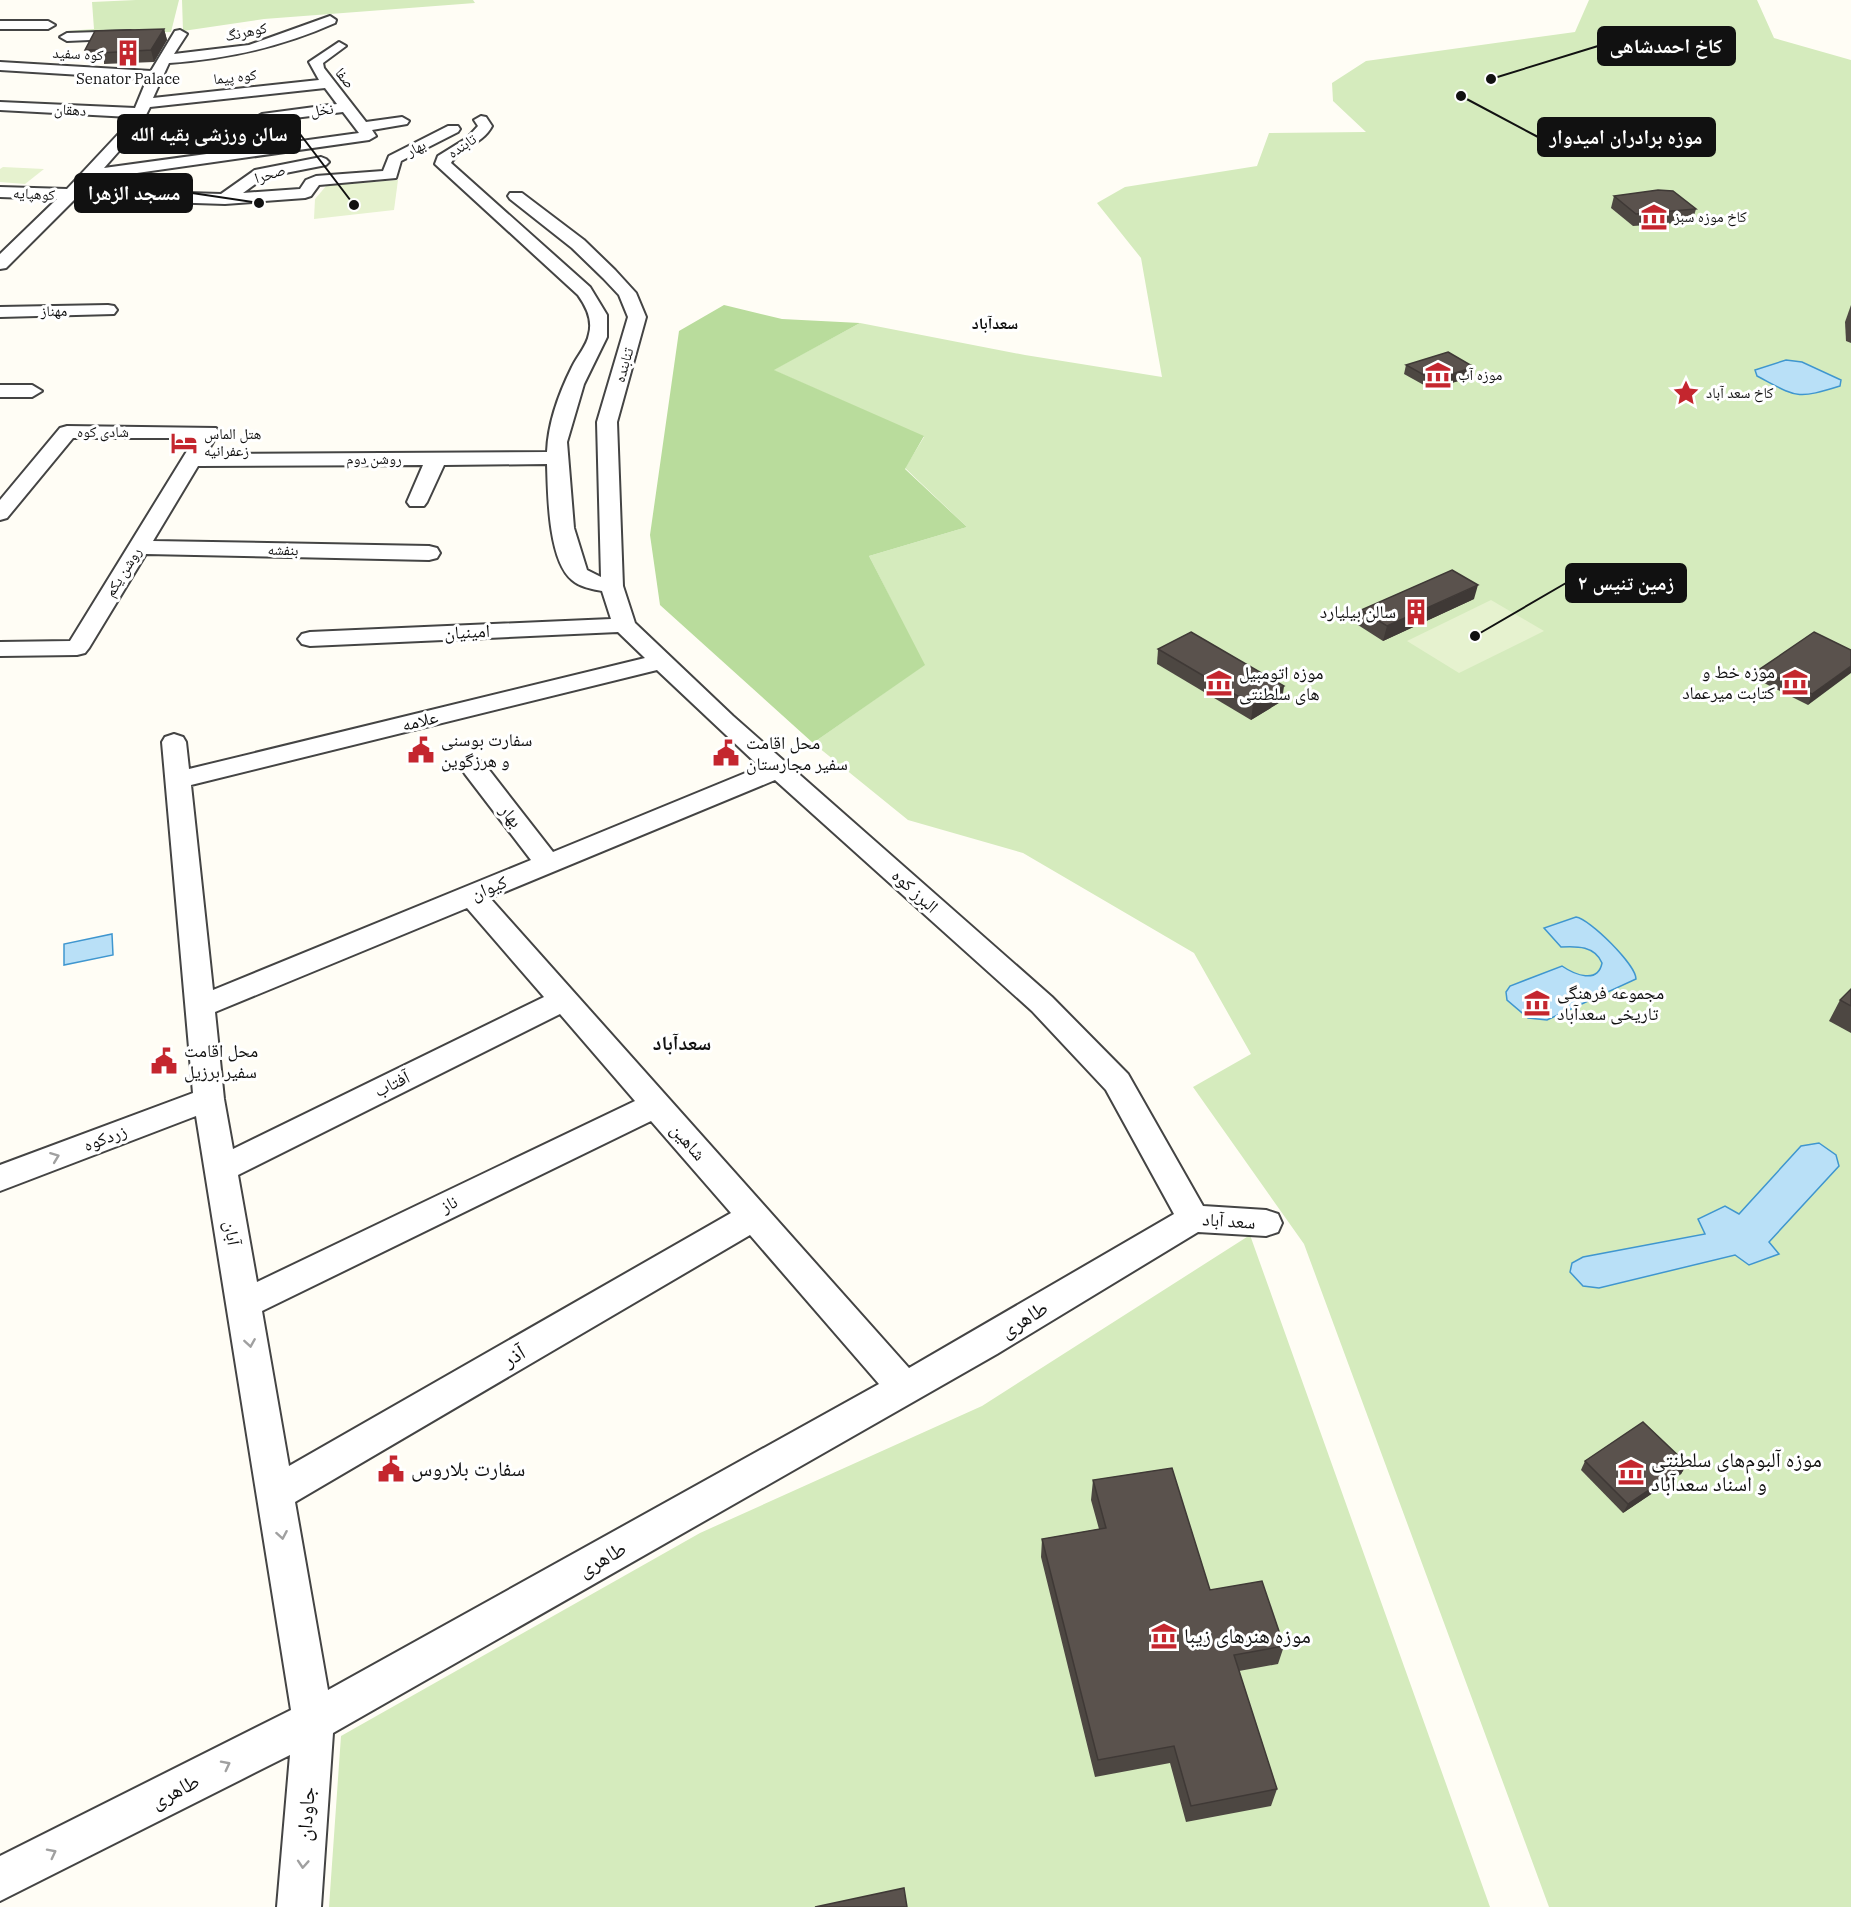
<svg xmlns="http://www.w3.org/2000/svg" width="1851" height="1907" font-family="'IBM Plex Serif','Noto Naskh Arabic',serif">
<rect width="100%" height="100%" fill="#fffdf5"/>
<g fill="#d5ebbd">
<polygon points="136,0 179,0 171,32 68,36 67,31 94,29 92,2"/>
<polygon points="182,0 473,0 475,3 264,19 183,31"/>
<polygon points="1589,0 1757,0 1774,38 1851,60 1851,1907 1549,1907 1304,1244 1193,1087 1251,1054 1194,953 1023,853 908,820 813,743 924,665 869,556 967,527 905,468 924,437 773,370 860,323 1025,355 1162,377 1141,258 1097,203 1125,187 1257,166 1269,133 1366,132 1333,101 1332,83 1366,61 1575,32"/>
<polygon points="1250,1235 1490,1907 329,1907 341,1736 700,1533 982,1406"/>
</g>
<polygon fill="#b9dc9c" points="724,305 782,319 860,323 774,370 924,436 905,469 967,527 869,556 925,665 813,743 660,605 650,535 679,331"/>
<g fill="#e6f2cf">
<polygon points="3,167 44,169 25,184 0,182 0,169"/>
<polygon points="398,180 394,210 314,219 315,199 327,185"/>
<polygon points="1491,600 1544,631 1459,673 1407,641"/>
</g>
<g fill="#b9e0f7" stroke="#3f96cf" stroke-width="1.5">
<path d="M1786,360L1802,362L1841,380L1840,386C1795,400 1797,397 1757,376L1755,370Z"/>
<path d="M1576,917C1590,919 1636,965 1636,979L1547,1020L1528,1018L1507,1000L1506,992L1510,986L1562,966C1575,975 1598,984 1602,963C1595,946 1577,946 1561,947L1544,928Z"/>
<polygon points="112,934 113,955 64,965 64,944"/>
<polygon points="1819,1143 1836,1155 1839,1166 1769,1242 1779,1254 1749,1265 1735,1255 1599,1288 1583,1286 1570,1272 1572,1263 1583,1257 1705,1234 1698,1219 1725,1206 1739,1214 1801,1146"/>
</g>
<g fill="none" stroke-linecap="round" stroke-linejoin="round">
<g stroke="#444" stroke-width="4">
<g id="minor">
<path d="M330,16L336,20L335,23C281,47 228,59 169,63L153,98L319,80L309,62L339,42L346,46L323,63L324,68L366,122L402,117L409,121L407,124L372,130L376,136L369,140L95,179L84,190L221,194L255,170L321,157L326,159L329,162L326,165L265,177L243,193L300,189L306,180L316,176L383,171L389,156L448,126H458L460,129L458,132L401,161L396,178L319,185L311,196L305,198L225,204L75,199L6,268L0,269V254L57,199L0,197V187L67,189L124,128L130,117L0,110V102L135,108L147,79L0,70V62L151,71L175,31L180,30L187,34L174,54L249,45ZM325,88L337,104L262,114L255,118L262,122L343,112L359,133L104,168L134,134L222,125L229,121L222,117L141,125L150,107Z"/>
<polygon points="0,21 48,21 55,25 48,29 0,29"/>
<polygon points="130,31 135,32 135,38 67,41 60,37 67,33"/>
<path d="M481,116L486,117L492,126C482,145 459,148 451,163L590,287L607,315V337L584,384L567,442L574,528L587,570L601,577L597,422L628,317L619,295L603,278L572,248L510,199L508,196L510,193H522L584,240L615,270L636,293L646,317L617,422L623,586L635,623L733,716L1052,997L1128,1074L1203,1206L1266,1210L1278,1214L1282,1223L1278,1232L1266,1236L1198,1232L997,1354L333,1733L321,1907H277L290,1755L0,1901V1856L291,1710L196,1116L0,1191V1165L193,1093L162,742L165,737L174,734L183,737L186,742L189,769L645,658L618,632L310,646L302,644L298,639L302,634L310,632L611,619L602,591C592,589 580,587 572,580C548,560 548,494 547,464L444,465L427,502L424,506H410L407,502L423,465L198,466L153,541L429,546L437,548L440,553L437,558L429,560L146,554L89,648L85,653L77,655L0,656V642L70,641L195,438H73L7,518L0,520V500L60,428L67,426L216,428L219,432L206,454L547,452C548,423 559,393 572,367C577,356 587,346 589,334C593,320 586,306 578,295L435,164L438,156L467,138L478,126L474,120ZM657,670L760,767L553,852L483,762L474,760L465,762L461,768L465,774L531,860L213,990L191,785ZM775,780L1032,1011L1106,1090L1174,1214L909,1368L490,898ZM467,908L544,997L233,1149L224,1099L215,1012ZM560,1014L635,1101L257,1282L238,1175ZM651,1121L731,1213L289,1466L262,1311ZM750,1235L879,1384L328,1690L295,1502Z"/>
<polygon points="108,305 114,306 117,310 114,314 0,317 0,307"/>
<polygon points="0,385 32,385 42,391 32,397 0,397"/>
</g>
</g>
<use href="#minor" fill="#fff" fill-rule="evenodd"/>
</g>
<g fill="#4d4742">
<polygon points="164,29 167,40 154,62 104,64 104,61 88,62 85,50"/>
<polygon points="1614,196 1696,209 1692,222 1633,226 1611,208"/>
<polygon points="1851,305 1851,343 1846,341 1845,322"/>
<polygon points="1406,365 1472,377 1431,389 1404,374"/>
<polygon points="1474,599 1383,641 1358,625 1361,610"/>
<polygon points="1158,649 1282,701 1251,720 1157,664"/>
<polygon points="1851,650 1808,705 1756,679 1760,669"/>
<polygon points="1851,989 1851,1033 1829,1021 1840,1000"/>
<polygon points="1585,1461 1687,1464 1681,1474 1623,1513 1581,1470"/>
<polygon points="1093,1480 1210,1590 1284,1646 1278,1664 1239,1671 1277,1789 1271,1806 1186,1822 1170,1763 1095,1777 1041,1557 1042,1539 1099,1529 1091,1500"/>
</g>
<g fill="#3f3936">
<polygon points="164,29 167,40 154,62 151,50"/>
<polygon points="1474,367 1472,377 1431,389 1433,380"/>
<polygon points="1478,585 1474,599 1383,641 1387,626"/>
<polygon points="1851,666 1851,673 1808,705 1812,694"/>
<polygon points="1284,686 1282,701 1251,720 1253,705"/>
<polygon points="1687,1464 1681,1474 1623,1513 1628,1504"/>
</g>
<g fill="#5a524d" stroke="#3f3936" stroke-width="1.5">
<polygon points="164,29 151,50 101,53 102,50 85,50 95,31"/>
<polygon points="1658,190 1673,191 1696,209 1636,214 1614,196"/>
<polygon points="1448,352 1474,367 1433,380 1406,365"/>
<polygon points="1452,570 1478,585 1387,626 1361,610"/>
<polygon points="1191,632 1284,686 1253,705 1158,649"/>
<polygon points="1814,632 1851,650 1851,666 1812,694 1760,669"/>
<polygon points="1851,989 1851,1006 1840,1000"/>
<polygon points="1643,1422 1687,1464 1628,1504 1585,1461"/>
<polygon points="1172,1468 1210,1590 1262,1581 1284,1646 1234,1655 1277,1789 1191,1806 1174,1746 1098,1760 1042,1539 1106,1528 1093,1480"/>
<polygon points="904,1888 907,1907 815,1907"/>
</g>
<defs><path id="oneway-chevron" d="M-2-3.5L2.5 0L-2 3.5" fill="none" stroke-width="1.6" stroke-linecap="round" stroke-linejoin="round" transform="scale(1.5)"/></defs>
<g stroke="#a0a0a0">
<use href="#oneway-chevron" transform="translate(55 1157) rotate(-21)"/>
<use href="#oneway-chevron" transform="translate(250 1343) rotate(81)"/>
<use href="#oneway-chevron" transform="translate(282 1535) rotate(80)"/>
<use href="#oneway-chevron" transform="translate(226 1765) rotate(-27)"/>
<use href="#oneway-chevron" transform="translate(52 1853) rotate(-27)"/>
<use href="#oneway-chevron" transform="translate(303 1864) rotate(94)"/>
</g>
<defs>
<g id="building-bare" transform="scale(2.07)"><path d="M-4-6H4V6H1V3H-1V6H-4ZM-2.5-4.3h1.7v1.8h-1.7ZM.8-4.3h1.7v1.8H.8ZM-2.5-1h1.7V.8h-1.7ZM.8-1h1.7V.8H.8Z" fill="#c4262e" stroke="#fff" stroke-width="2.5" paint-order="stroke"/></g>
<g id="museum-bare" transform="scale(2.07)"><path d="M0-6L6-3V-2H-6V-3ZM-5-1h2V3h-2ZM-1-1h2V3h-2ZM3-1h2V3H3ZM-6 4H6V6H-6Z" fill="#c4262e" stroke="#fff" stroke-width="2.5" paint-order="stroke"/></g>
<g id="sight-bare" transform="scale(2.07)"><path d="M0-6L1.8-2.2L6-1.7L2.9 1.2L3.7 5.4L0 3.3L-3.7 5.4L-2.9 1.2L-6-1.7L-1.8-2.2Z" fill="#c4262e" stroke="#fff" stroke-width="2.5" paint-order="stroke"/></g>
<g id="hotel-bare" transform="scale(2.07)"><path d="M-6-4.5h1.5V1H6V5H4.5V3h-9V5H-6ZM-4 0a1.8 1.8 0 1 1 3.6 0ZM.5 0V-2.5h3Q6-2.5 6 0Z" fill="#c4262e" stroke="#fff" stroke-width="2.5" paint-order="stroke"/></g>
<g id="civic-bare" transform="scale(2.07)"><path d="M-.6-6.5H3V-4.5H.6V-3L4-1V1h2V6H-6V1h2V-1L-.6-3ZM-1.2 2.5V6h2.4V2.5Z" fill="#c4262e" stroke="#fff" stroke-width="2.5" paint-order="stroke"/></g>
</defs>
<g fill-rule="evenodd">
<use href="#building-bare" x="128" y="53"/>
<use href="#museum-bare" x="1654" y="217"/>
<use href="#museum-bare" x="1438" y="375"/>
<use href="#sight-bare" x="1686" y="393"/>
<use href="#hotel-bare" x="184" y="443"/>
<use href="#building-bare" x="1416" y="612"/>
<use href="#museum-bare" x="1795" y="682"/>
<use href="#museum-bare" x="1219" y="683"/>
<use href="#civic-bare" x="421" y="750"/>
<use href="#civic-bare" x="726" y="753"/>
<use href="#museum-bare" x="1537" y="1003"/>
<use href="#civic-bare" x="164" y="1061"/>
<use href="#civic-bare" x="391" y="1469"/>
<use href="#museum-bare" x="1631" y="1472"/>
<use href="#museum-bare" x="1164" y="1636"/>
</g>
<g text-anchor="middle" stroke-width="6" stroke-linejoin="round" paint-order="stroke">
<g font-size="15" fill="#111" stroke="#fff">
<text transform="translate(246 32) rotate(-12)" y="5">کوهرنگ</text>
<text transform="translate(78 54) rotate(3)" y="5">کوه سفید</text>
<text transform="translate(235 77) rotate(-6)" y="5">کوه پیما</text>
<text transform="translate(345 78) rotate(52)" y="5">صفا</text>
<text transform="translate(70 110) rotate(3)" y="5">دهقان</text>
<text transform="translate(322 110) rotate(-7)" y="5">نخل</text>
<text transform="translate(462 146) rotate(-34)" y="5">تابنده</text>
<text transform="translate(416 148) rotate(-26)" y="5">بهار</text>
<text transform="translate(270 174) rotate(-18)" y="5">صحرا</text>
<text transform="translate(34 194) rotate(3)" y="5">کوهپایه</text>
<text transform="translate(54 311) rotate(-1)" y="5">مهناز</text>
<text transform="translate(624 365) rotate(-74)" y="5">تنابنده</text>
<text x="103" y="437">شادی کوه</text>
<text x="374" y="464">روشن دوم</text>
<text transform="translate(283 550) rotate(1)" y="5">بنفشه</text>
<text transform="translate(123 572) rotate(-58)" y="5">روشن یکم</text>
</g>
<g font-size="15" fill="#111" stroke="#fff" text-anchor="start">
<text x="128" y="84" text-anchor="middle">Senator Palace</text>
<text x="1674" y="222">کاخ موزه سبز</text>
<text x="1458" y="380">موزه آب</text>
<text x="1706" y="398">کاخ سعد آباد</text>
<text x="204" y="439">هتل الماس<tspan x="204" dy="17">زعفرانیه</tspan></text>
</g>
<g font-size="16" font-weight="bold" fill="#111" stroke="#fff">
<text x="995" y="329">سعدآباد</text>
</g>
<g font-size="18" fill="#111" stroke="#fff" text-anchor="start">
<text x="1396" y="618" text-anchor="end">سالن بیلیارد</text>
<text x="1775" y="678" text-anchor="end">موزه خط و<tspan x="1775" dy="21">کتابت میرعماد</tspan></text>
<text x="1239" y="679">موزه اتومبیل<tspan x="1239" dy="21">های سلطنتی</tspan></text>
<text x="441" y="746">سفارت بوسنی<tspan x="441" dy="21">و هرزگوین</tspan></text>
<text x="746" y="749">محل اقامت<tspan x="746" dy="21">سفیر مجارستان</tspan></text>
<text x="1557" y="999">مجموعه فرهنگی<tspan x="1557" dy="21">تاریخی سعدآباد</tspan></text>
<text x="184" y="1057">محل اقامت<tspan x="184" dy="21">سفیر برزیل</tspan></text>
</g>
<g font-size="18" fill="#111" stroke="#fff">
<text transform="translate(467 632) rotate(-3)" y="6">امینیان</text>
<text transform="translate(420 721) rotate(-14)" y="6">علامه</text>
<text transform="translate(511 816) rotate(52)" y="6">بهار</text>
<text transform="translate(489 888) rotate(-22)" y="6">کیوان</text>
<text transform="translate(915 891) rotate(42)" y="6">البرز کوه</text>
<text transform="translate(392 1084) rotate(-26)" y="6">آفتاب</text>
<text transform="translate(105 1138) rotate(-21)" y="6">زردکوه</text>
<text transform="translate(688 1142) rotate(49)" y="6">شاهین</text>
<text transform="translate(449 1204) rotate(-26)" y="6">ناز</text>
<text transform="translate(1229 1221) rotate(4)" y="6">سعد آباد</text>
<text transform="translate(232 1233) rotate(81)" y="6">آبان</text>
</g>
<g font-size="20" font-weight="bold" fill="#111" stroke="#fff">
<text x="682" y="1050">سعدآباد</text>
</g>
<g font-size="21" fill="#111" stroke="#fff">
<text transform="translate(1024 1319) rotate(-31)" y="7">طاهری</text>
<text transform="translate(514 1356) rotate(-30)" y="7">آذر</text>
<text transform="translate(602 1559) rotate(-29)" y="7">طاهری</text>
<text transform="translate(175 1791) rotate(-27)" y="7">طاهری</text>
<text transform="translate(306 1814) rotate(-86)" y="7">جاودان</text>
</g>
<g font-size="21" fill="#111" stroke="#fff" text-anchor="start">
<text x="1651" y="1467">موزه آلبوم‌های سلطنتی<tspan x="1651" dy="24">و اسناد سعدآباد</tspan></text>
<text x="411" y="1476">سفارت بلاروس</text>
<text x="1184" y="1643">موزه هنرهای زیبا</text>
</g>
</g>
<path fill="none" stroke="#111" stroke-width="2" d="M1491 79L1598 46M354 205L300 134M1461 96L1538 137M259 203L192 193M1475 636L1566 583"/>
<g fill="#111" stroke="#fff" stroke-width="2">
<circle cx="1491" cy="79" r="6"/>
<circle cx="354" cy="205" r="6"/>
<circle cx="1461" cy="96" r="6"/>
<circle cx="259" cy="203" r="6"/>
<circle cx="1475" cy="636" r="6"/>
</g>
<g fill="#111" stroke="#111" stroke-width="2">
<rect x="1598" y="27" width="137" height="38" rx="6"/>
<rect x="118" y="115" width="182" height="38" rx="6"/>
<rect x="1538" y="118" width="177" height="38" rx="6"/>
<rect x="75" y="174" width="117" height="38" rx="6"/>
<rect x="1566" y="564" width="120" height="38" rx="6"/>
</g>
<g font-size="20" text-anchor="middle" font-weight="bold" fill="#fff">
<text x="1666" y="53">کاخ احمدشاهی</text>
<text x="209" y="141">سالن ورزشی بقیه الله</text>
<text x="1626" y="144">موزه برادران امیدوار</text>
<text x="134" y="200">مسجد الزهرا</text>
<text x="1626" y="590">زمین تنیس ۲</text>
</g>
</svg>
